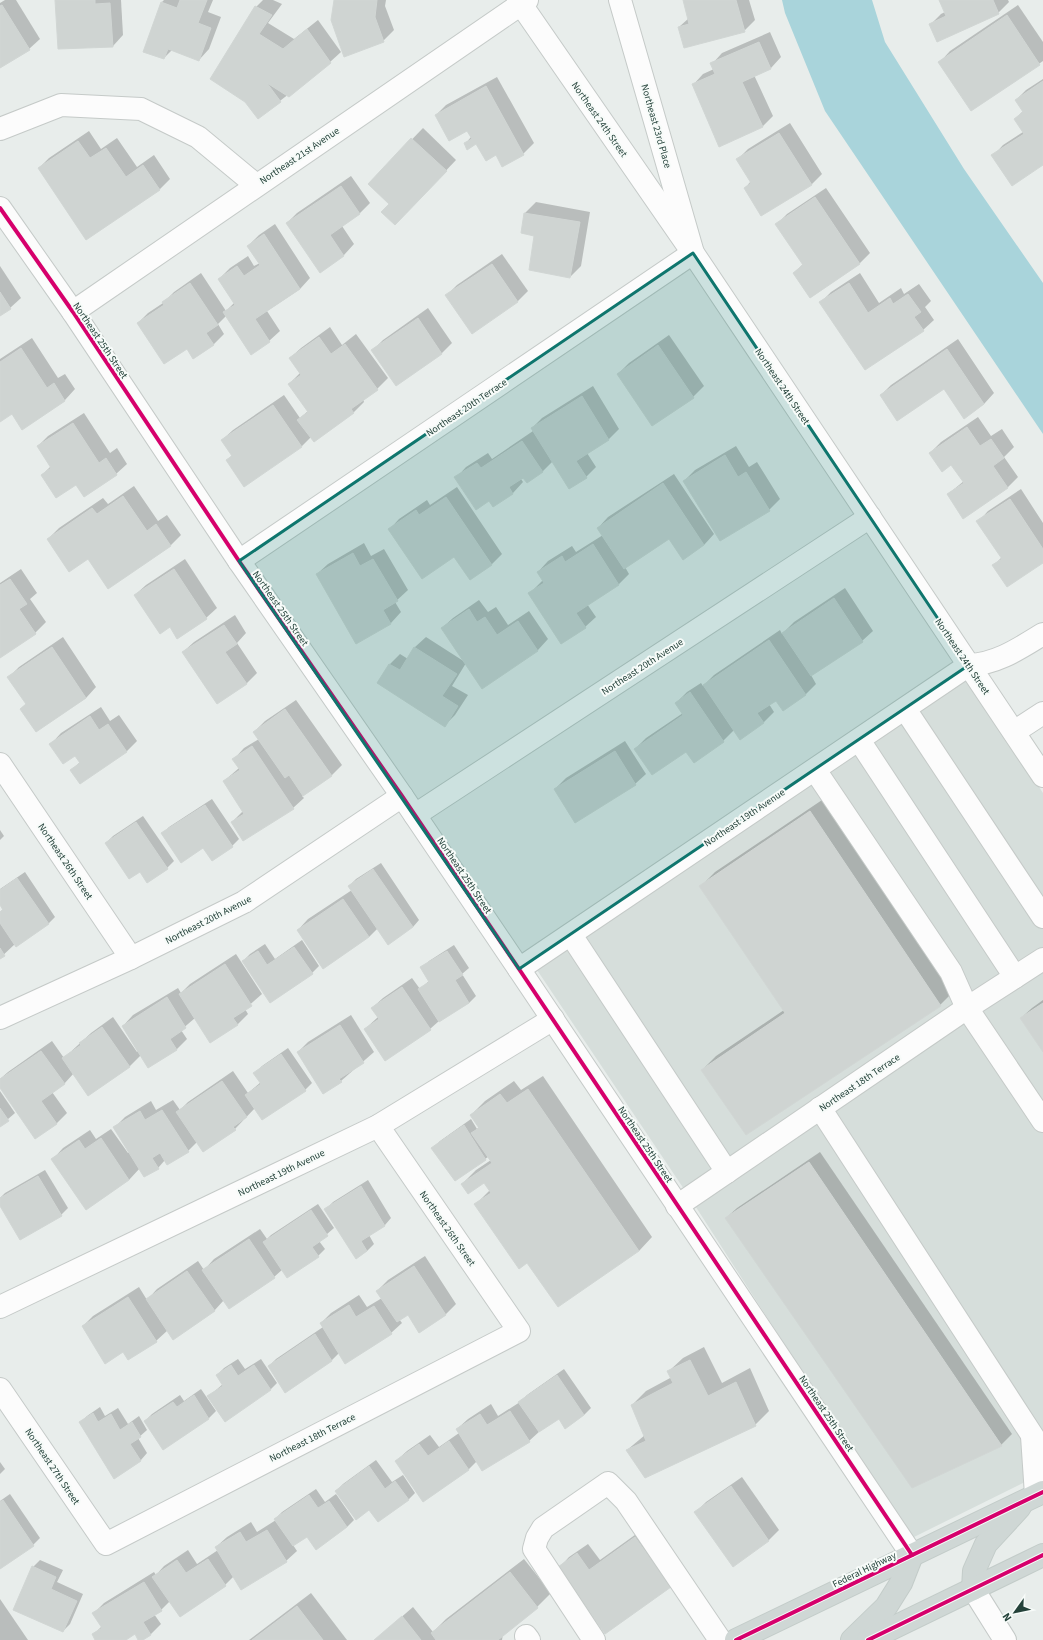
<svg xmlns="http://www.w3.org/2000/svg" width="1043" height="1640" font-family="'Source Sans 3',sans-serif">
<rect width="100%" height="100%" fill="#e8edeb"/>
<polygon fill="#d6dedb" points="966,676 1043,793 1043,1473 910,1539 692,1201 535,967"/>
<polygon fill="#a9d4db" points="782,0 872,0 885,42 964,169 1043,283 1043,434 825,111 785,13"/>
<g fill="#0003">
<polygon points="5,0 16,0 40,39 29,49 0,67 0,3"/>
<polygon points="56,0 121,0 123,35 113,46"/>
<polygon points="164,0 213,0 208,12 221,17 209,49 199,60 172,50 164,58 144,51 162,2"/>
<polygon points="263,0 273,0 282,4 268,23 294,39 318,20 341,52 330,62 258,118 256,7"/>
<polygon points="335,0 386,0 385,6 394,30 383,41"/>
<polygon points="684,0 749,0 755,20 744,31 679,27 689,18"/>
<polygon points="940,0 1008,0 1009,2 998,13 930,25 941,14 945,12"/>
<polygon points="1018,5 1043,42 1043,61 972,110 940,62 950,51"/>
<polygon points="770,32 781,57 771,68 754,75 773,116 762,127 693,85 703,74 714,69 712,64 722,53"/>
<polygon points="497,77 534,143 523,154 502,165 496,154 477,143 465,144 471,137 467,130 436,115 446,105"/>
<polygon points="1043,79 1043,163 993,156 1003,145 1023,132 1015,119 1023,111 1016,100 1026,90"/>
<polygon points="790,123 822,174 811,185 745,188 751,181 738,159 748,149"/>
<polygon points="423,128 456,160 406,213 390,204 369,184"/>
<polygon points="89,131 101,149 117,138 137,167 154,155 170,179 160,189 39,168 49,158"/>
<polygon points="351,176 370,203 359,214 342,226 354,244 344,255 320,271 287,223 297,213"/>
<polygon points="826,188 870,253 860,263 811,297 794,273 803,264 777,224 787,214"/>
<polygon points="536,202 590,212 581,266 570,277 535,235 522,233 525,213"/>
<polygon points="275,224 310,278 300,289 267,311 280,331 269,341 227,315 218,324 224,334 214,344 194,358 187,348 138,323 148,313 163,303 174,292 201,273 226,311 235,302 219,279 230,268 248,256 254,266 260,263 248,246 259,235"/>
<polygon points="502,254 528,291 518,301 472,332 447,295 457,285"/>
<polygon points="0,266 21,298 10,308 0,315"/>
<polygon points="860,273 879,303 901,288 904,294 919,284 931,301 925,307 934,320 923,330 821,302 831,292"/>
<polygon points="428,308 452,343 442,353 396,384 373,350 383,340"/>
<polygon points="330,327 342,345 356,334 388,378 377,389 363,399 364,402 354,412 314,441 311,437 302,446 244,486 227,461 232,455 222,440 233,430 284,395 300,418 308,411 289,384 300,373 290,358 301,348"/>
<polygon points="669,335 704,386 693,397 653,424 618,374 629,363"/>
<polygon points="32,338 58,378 65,374 75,389 65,400 22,428 12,413 0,421 0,359"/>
<polygon points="958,339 994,393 984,404 964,417 944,388 881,395 891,385"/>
<polygon points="593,386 619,429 609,439 587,453 596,467 586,477 553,461 542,472 521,479 523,482 513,493 493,506 489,500 456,478 466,467 488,453 492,459 533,431 532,428 542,418"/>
<polygon points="84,413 110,453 117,448 127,464 116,474 84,495 77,484 42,475 51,466 38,446 48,436"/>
<polygon points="978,417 991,436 1002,429 1014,447 1004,457 1018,477 1008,487 964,517 948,494 964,481 952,464 930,453 941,442"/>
<polygon points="736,446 749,467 757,462 780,499 769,510 720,540 684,481 695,470"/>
<polygon points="674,474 714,534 704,545 669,538 625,567 629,574 619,584 587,604 596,617 585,627 530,593 543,580 538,572 548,561 572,546 576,552 603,535 598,528 608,517"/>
<polygon points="134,486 158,521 167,515 181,535 171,545 109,587 88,558 48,539 59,528 103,498 108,504"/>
<polygon points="457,487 502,554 492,564 470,579 454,556 389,530 399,519 427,500 430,505"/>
<polygon points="1021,489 1043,523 1043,562 994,565 1002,557 978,522 988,511"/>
<polygon points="364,543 371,556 384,549 408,590 395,602 401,612 391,623 356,642 317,574 328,564"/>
<polygon points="185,559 217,608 206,618 170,626 135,595 146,585"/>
<polygon points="21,569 37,593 30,599 46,622 35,633 0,656 0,583"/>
<polygon points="845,588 873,631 862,641 811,675 816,684 806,694 783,709 776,699 769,704 774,712 763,723 734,730 723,741 687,751 635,749 646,738 683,713 676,703 687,692 701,683 703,686 714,675 780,630 782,634 794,622"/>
<polygon points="479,600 488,612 496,607 508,625 529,611 548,639 538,650 482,687 466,663 452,686 468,695 455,715 445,725 378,683 390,664 400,654 408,659 415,647 426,637 465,662 442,628 453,618"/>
<polygon points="235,615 246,633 237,643 257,673 246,684 183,652 194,642"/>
<polygon points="63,637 96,687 86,698 36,731 21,709 27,703 9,677 19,667"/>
<polygon points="296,700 342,765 331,776 302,796 304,798 293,808 232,822 243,811 224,781 239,768 234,759 244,748 259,739 254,732 265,721"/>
<polygon points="101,707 110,721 119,715 137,741 127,751 80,783 72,770 80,762 75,754 51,744 61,733"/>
<polygon points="625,741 646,774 635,784 555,789 566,778"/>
<polygon points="825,798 954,991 940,1005 702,1070 716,1056 784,1010 701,886 715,872"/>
<polygon points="212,799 239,839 232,846 212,859 203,847 162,834 169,827"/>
<polygon points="143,816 174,861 167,868 140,870 106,843 113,836"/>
<polygon points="0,830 4,836 0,840"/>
<polygon points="381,863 419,920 413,927 378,928 369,937 298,930 308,919 352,890 349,886 356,879"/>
<polygon points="25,872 55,917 48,924 15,944 0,958 0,912 3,909 0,904 0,889"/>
<polygon points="302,940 319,966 312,973 243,961 250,954 265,944 275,959"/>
<polygon points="454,945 469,968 462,974 476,996 469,1003 439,1021 430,1029 365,1029 378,1017 372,1008 383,998 412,978 420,989 430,980 422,968 429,961"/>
<polygon points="236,954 262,994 245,1009 248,1014 238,1024 210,1041 195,1018 181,1030 187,1039 176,1050 141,1055 129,1067 74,1073 64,1084 52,1092 67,1113 56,1124 0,1086 0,1079 8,1072 52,1041 64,1058 91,1033 113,1017 137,1052 138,1051 123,1026 133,1015 178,988 181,993 190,984"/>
<polygon points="1043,1000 1043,1050 1021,1018 1032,1008"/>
<polygon points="351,1015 374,1052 341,1081 298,1052 308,1042"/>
<polygon points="288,1048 312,1083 305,1090 255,1108 235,1129 197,1142 188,1151 165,1160 158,1168 140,1168 129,1180 53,1159 63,1148 90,1130 96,1139 111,1129 128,1153 130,1152 114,1128 125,1117 151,1101 156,1110 173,1100 180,1110 188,1102 233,1071 248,1093 261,1082 255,1073 262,1066"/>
<polygon points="543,1076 652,1237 639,1251 528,1262 476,1204 490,1190 484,1181 462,1184 476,1170 491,1160 488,1157 455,1179 433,1148 440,1141 471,1119 477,1129 479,1127 471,1115 485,1101 514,1081 521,1090"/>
<polygon points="0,1091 15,1113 0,1126"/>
<polygon points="820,1152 1012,1434 1001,1445 912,1487 726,1218 737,1208"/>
<polygon points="45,1170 68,1208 61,1215 0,1204 0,1198 5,1193"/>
<polygon points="368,1180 391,1218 385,1225 369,1235 374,1244 367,1251 356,1257 326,1209 333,1202"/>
<polygon points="318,1204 334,1228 319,1241 325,1249 318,1256 283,1269 274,1277 229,1307 224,1300 214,1311 168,1330 156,1341 124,1351 83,1326 93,1316 139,1287 147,1300 157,1289 198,1261 204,1270 214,1259 260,1229 267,1239 271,1235"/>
<polygon points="425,1256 456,1304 446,1314 419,1332 408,1314 399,1319 402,1323 391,1333 339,1353 332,1360 286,1391 269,1366 276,1359 323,1327 321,1323 331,1313 359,1295 367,1307 382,1298 377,1291 388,1280"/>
<polygon points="704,1347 722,1383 750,1368 769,1411 755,1425 627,1450 645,1435 632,1405 646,1391 672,1377 669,1371 683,1358"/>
<polygon points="238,1359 245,1369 261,1359 277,1383 270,1390 209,1396 223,1384 217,1375 224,1368"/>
<polygon points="564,1369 591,1408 584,1415 559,1418 540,1431 529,1441 477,1461 468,1470 396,1461 407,1451 430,1435 439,1447 459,1433 457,1429 468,1419 491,1404 498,1416 520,1402 527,1395"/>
<polygon points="201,1389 216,1411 209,1418 163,1448 145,1421 152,1414 180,1395 184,1401"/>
<polygon points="100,1407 105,1416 118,1408 128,1424 139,1416 147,1430 138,1438 147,1453 141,1460 114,1477 80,1423 87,1416"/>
<polygon points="376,1460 392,1482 403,1475 415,1493 408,1500 369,1509 336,1491 343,1484"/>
<polygon points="0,1462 5,1469 0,1474"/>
<polygon points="742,1477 779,1530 768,1541 696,1512 706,1502"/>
<polygon points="316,1489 325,1502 336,1494 354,1520 347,1527 307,1536 293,1545 297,1551 286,1561 234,1576 225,1585 180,1616 170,1601 161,1610 154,1614 161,1624 150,1635 141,1640 140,1640 135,1633 124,1640 97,1640 93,1635 102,1626 94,1613 104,1603 154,1572 156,1575 164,1566 188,1550 197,1564 218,1550 216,1547 227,1537 251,1522 257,1532 276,1520 275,1519 282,1512"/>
<polygon points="10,1494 40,1538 33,1545 0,1568 0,1501"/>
<polygon points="646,1527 670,1587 559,1568 569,1557 588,1544 600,1560"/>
<polygon points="524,1559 551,1593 537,1607 503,1634 502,1640 375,1640 413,1607 433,1632 446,1619"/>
<polygon points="40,1560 63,1570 57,1582 83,1594 70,1624 63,1631 33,1567"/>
<polygon points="311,1593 347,1640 249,1640"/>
<polygon points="0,1599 28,1640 0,1640"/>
</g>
<g fill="#cfd4d2" stroke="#d1d6d4">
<polygon points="55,0 95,0 95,4 110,3 113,47 58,49"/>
<polygon points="180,0 207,0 198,23 211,28 199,61 168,49 164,59 143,52 161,2 177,8"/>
<polygon points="334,0 377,0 375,17 384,42 344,57 331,20"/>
<polygon points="683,0 736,0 745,32 684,48 678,27 689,24"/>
<polygon points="939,0 993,0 999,14 937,42 929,24 946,16"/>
<polygon points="2,5 30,50 0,68 0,6"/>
<polygon points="255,6 272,15 259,34 283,49 307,29 331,63 289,97 267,83 281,102 258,119 245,102 210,79"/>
<polygon points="1007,15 1040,65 971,111 938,62"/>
<polygon points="759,42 771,69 742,82 763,127 719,147 692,84 715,74 710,63"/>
<polygon points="1043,81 1043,165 1012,186 991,155 1024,134 1014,119 1023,112 1015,100"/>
<polygon points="486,86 524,155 502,167 496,155 486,161 476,144 467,150 464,143 472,139 467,131 449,141 435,115"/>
<polygon points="779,133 812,185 761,216 744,188 751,183 736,159"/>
<polygon points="411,138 447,171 395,225 381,212 389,204 368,184"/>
<polygon points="78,141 90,158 106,148 126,177 143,165 160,190 86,240 38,168"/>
<polygon points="341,186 360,214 330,235 344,256 320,273 286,223"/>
<polygon points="815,197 860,264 810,298 793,273 803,265 775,224"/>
<polygon points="524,213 580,222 570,278 529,270 534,236 521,233"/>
<polygon points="264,234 300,289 255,319 270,342 251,355 223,312 235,305 218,279 237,266 244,276 260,265 247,246"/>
<polygon points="492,264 518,302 472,334 445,295"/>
<polygon points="190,283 218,325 206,333 214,345 193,359 187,349 164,364 137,323 164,305 162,302"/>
<polygon points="849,283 868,313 890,298 893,304 908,294 921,312 914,317 924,331 865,370 819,302"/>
<polygon points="0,292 11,309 0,316"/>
<polygon points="418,318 442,354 396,386 371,350"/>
<polygon points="319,337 331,354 345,344 378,390 351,409 354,413 314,442 297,420 308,412 288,384 301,375 289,358"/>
<polygon points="658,345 694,398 652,426 617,374"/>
<polygon points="21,348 47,388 54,383 65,401 22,430 12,414 0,422 0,362"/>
<polygon points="947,349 984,404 964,419 944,389 897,421 880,395"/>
<polygon points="582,396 609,440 576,461 587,478 569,489 531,428"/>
<polygon points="273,405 302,447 244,487 226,460 232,456 221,440"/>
<polygon points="73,423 99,463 106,458 117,475 84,497 76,485 56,498 41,475 51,468 37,446"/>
<polygon points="967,427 980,446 991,439 1004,458 993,466 1008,488 963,519 947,494 964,483 951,465 942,472 929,453"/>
<polygon points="522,441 543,472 527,483 523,478 509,487 513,494 493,507 489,501 476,510 454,477 477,463 481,468"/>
<polygon points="725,455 738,477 746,472 770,511 720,541 683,481"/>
<polygon points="663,483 704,545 683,560 669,539 624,569 597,528"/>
<polygon points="123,496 147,531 156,524 171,546 108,589 88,559 69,572 47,539 92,508 97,514"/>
<polygon points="446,497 492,565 470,580 454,557 422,579 388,529 416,510 419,515"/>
<polygon points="1010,499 1043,549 1043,563 1007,587 992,565 1002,559 976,521"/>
<polygon points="593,544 619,585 576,613 586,628 561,644 528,593 544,583 537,572 562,556 565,562"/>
<polygon points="353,553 360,566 373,559 398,601 383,610 391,624 356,644 316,574"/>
<polygon points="174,569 207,619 177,639 170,627 160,634 134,595"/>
<polygon points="10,579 27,604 19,609 36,634 0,658 0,585"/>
<polygon points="834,598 863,642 811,676 782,633"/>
<polygon points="469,609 477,622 485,617 497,635 518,621 538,651 482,689 441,628"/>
<polygon points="224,625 237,644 225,652 247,684 217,704 182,652"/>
<polygon points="769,640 806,695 783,711 776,701 757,713 764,723 740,740 703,685"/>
<polygon points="52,647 86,698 36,732 20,709 26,704 7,677"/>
<polygon points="414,647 457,674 442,696 458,706 445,727 377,683 389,664 400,670"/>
<polygon points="690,692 724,742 694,763 686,752 652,775 634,749 683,715 675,703"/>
<polygon points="285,709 332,776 303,796 289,775 285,778 253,732"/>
<polygon points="90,716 99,730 108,724 127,752 80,784 70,770 80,763 75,756 63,764 49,744"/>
<polygon points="252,746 294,809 243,841 231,822 244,814 223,781 240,770 232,759"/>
<polygon points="615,751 636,785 575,823 554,789"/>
<polygon points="205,805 233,847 212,861 203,848 181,863 161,833"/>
<polygon points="810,811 941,1006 746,1135 701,1070 785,1013 699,886"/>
<polygon points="136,822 168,869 147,883 140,872 129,879 105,843"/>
<polygon points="373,869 413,927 388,945 348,886"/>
<polygon points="17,878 49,924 16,947 0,923 0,912 3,910 0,905 0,890"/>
<polygon points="343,899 369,937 323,969 297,930"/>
<polygon points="294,947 313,974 270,1003 242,961 258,951 267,965"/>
<polygon points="0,948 5,956 0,959"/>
<polygon points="447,951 463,975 455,980 469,1003 439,1022 418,989 429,982 420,967"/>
<polygon points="225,964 252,1006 233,1018 238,1025 210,1043 179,994"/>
<polygon points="402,987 431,1030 385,1061 364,1029 379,1019 371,1008"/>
<polygon points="167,997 186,1028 170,1039 177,1050 148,1068 122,1026"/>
<polygon points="1043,1003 1043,1052 1020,1018"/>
<polygon points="340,1025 364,1063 339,1079 342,1082 323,1094 297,1052"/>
<polygon points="102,1027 130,1067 88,1096 62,1058 81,1045 79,1043"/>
<polygon points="41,1051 65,1084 41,1101 57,1124 35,1139 0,1088 0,1079"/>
<polygon points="281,1054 306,1091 262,1120 245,1095 261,1084 253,1073"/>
<polygon points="222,1081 247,1117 233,1127 236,1130 203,1152 176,1112"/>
<polygon points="528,1089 639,1251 558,1307 527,1263 519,1269 474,1204 491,1193 484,1183 468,1194 461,1184 492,1163 471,1133 479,1128 470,1115 500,1094 507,1103"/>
<polygon points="0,1108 9,1121 0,1127"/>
<polygon points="162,1110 189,1152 167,1165 160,1153 152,1158 159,1169 144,1177 113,1127 140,1111 145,1120"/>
<polygon points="464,1125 486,1160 455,1181 431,1148"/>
<polygon points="101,1138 129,1180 86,1210 51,1159 79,1140 85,1149"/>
<polygon points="809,1162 1002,1446 912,1488 725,1218"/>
<polygon points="38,1176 62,1216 20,1240 0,1206 0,1198"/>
<polygon points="361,1186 385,1226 361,1241 367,1251 356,1259 324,1209"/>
<polygon points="311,1210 328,1236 312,1247 319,1257 287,1278 263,1242"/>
<polygon points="249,1239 275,1278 229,1309 202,1270"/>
<polygon points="414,1266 446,1315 419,1333 408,1315 397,1322 376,1291"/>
<polygon points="187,1271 215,1311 173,1340 146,1299"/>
<polygon points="128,1297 157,1342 128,1360 123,1352 105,1364 82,1326"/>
<polygon points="349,1305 356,1317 374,1306 392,1334 345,1364 320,1323"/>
<polygon points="315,1334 332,1361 285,1393 268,1366"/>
<polygon points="690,1360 708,1396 736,1382 756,1426 645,1478 626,1450 646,1441 631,1405 673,1383 667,1371"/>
<polygon points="231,1365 238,1376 254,1365 271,1390 225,1422 207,1396 223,1386 216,1375"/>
<polygon points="557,1375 584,1415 565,1429 559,1419 539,1432 518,1402"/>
<polygon points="194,1395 209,1419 163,1450 144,1421 173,1402 177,1407"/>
<polygon points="510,1411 530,1442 482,1471 456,1429 480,1414 487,1425"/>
<polygon points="93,1413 98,1422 111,1414 120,1430 132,1422 141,1437 130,1444 141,1461 114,1479 79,1422"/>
<polygon points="449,1441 469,1470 423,1502 395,1461 419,1444 428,1456"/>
<polygon points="369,1466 385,1489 395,1481 409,1500 378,1522 369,1510 356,1520 335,1491"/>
<polygon points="731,1486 769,1541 733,1567 694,1512"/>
<polygon points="309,1495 318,1508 329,1501 347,1527 316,1550 307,1537 293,1546 274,1519"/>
<polygon points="3,1500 34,1546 0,1569 0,1502"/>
<polygon points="267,1530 287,1562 241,1590 215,1547 240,1532 246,1542"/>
<polygon points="635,1537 671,1587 605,1634 558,1567 577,1553 589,1570"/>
<polygon points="208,1559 226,1586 180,1617 152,1577 177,1560 186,1573"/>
<polygon points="32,1566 56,1577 51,1589 77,1601 63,1632 13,1610"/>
<polygon points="510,1572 538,1608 498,1640 436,1640 431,1633"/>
<polygon points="144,1582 162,1611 143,1622 151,1635 143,1640 138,1640 135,1634 126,1640 95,1640 92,1634 102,1628 92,1613"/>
<polygon points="297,1606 323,1640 252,1640"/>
<polygon points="402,1616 421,1640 374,1640"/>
</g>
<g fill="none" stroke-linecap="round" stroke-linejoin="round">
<g stroke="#c5cac8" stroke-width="24">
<g id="minor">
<polyline points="518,0 693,253 1043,776"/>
<polyline points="0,129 61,105 141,109 198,137 256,185"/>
<polyline points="0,208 73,312 239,561 402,796 519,969 912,1555"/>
<polyline points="73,312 527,0"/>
<polyline points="239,561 693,253 620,0"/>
<polyline points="905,709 1043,917"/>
<polyline points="1014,732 1043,713"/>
<polyline points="859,740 1015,977"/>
<polyline points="0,764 131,958"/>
<polyline points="815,770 951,972 967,1008 1043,1121"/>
<polyline points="415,815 870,517"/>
<polyline points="571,935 727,1172"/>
<path d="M519,969L969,665C997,664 1020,648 1043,634"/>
<polyline points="0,1018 131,958 244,902 402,796"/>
<polyline points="820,1108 1043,1452"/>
<polyline points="677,1206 967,1008 1043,959"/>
<polyline points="0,1307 378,1126 553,1019"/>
<polyline points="0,1389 106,1544 519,1331 378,1126"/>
<polyline points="1032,1436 1036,1495"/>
<polyline points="973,1589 1005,1640"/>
<polyline points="526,1636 529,1640"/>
<polyline points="594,1640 534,1549 537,1538 543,1528 608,1483 626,1501 720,1640"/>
</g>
</g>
<g stroke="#c3ccc9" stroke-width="24">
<g id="major">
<polyline points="973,1589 974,1571 986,1544 1020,1507"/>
<polyline points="736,1640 1043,1492"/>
<polyline points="852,1640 886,1607 901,1583 912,1555"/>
<polyline points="868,1640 1043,1555"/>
</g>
</g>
<use href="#minor" stroke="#fcfcfc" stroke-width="22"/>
<use href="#major" stroke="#cfd7d5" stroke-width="22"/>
<g stroke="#f7fbf9" stroke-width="6">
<g id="cycleway">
<polyline points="0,208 73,312 239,561 402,796 519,969 912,1555"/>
<polyline points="736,1640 1043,1492"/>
<polyline points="868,1640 1043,1555"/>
</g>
</g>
<use href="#cycleway" stroke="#d6006c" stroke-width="4"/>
</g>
<path fill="#0f766e" fill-opacity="0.2" stroke="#0f766e" stroke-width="3" stroke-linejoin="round" d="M693,253L969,665L519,969L239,561Z"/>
<g text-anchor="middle" stroke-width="4" stroke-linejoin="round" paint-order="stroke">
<g font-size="10" fill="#24423a" stroke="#f7fbf9">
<text transform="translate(600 119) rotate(55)" y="4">Northeast 24th Street</text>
<text transform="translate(657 126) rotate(74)" y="4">Northeast 23rd Place</text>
<text transform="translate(299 155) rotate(-34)" y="4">Northeast 21st Avenue</text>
<text transform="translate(101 340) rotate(56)" y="4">Northeast 25th Street</text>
<text transform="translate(783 386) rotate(56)" y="4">Northeast 24th Street</text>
<text transform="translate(466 407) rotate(-34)" y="4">Northeast 20th Terrace</text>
<text transform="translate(281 608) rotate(55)" y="4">Northeast 25th Street</text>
<text transform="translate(963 656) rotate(56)" y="4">Northeast 24th Street</text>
<text transform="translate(642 666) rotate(-33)" y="4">Northeast 20th Avenue</text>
<text transform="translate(744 817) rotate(-34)" y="4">Northeast 19th Avenue</text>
<text transform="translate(66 861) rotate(56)" y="4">Northeast 26th Street</text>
<text transform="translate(465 875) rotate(56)" y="4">Northeast 25th Street</text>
<text transform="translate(208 919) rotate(-27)" y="4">Northeast 20th Avenue</text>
<text transform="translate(859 1082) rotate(-34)" y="4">Northeast 18th Terrace</text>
<text transform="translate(646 1144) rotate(56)" y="4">Northeast 25th Street</text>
<text transform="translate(281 1172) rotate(-26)" y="4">Northeast 19th Avenue</text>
<text transform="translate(448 1228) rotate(55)" y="4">Northeast 26th Street</text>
<text transform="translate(827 1413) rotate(56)" y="4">Northeast 25th Street</text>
<text transform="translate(312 1437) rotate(-27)" y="4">Northeast 18th Terrace</text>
<text transform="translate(53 1466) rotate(56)" y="4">Northeast 27th Street</text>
<text transform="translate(864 1569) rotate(-26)" y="4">Federal Highway</text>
</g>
</g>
<g transform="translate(1015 1612) rotate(237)" stroke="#f7fbf9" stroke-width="3" paint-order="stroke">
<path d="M0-3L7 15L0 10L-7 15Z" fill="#24423a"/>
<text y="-6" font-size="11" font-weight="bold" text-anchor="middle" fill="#24423a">N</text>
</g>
</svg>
